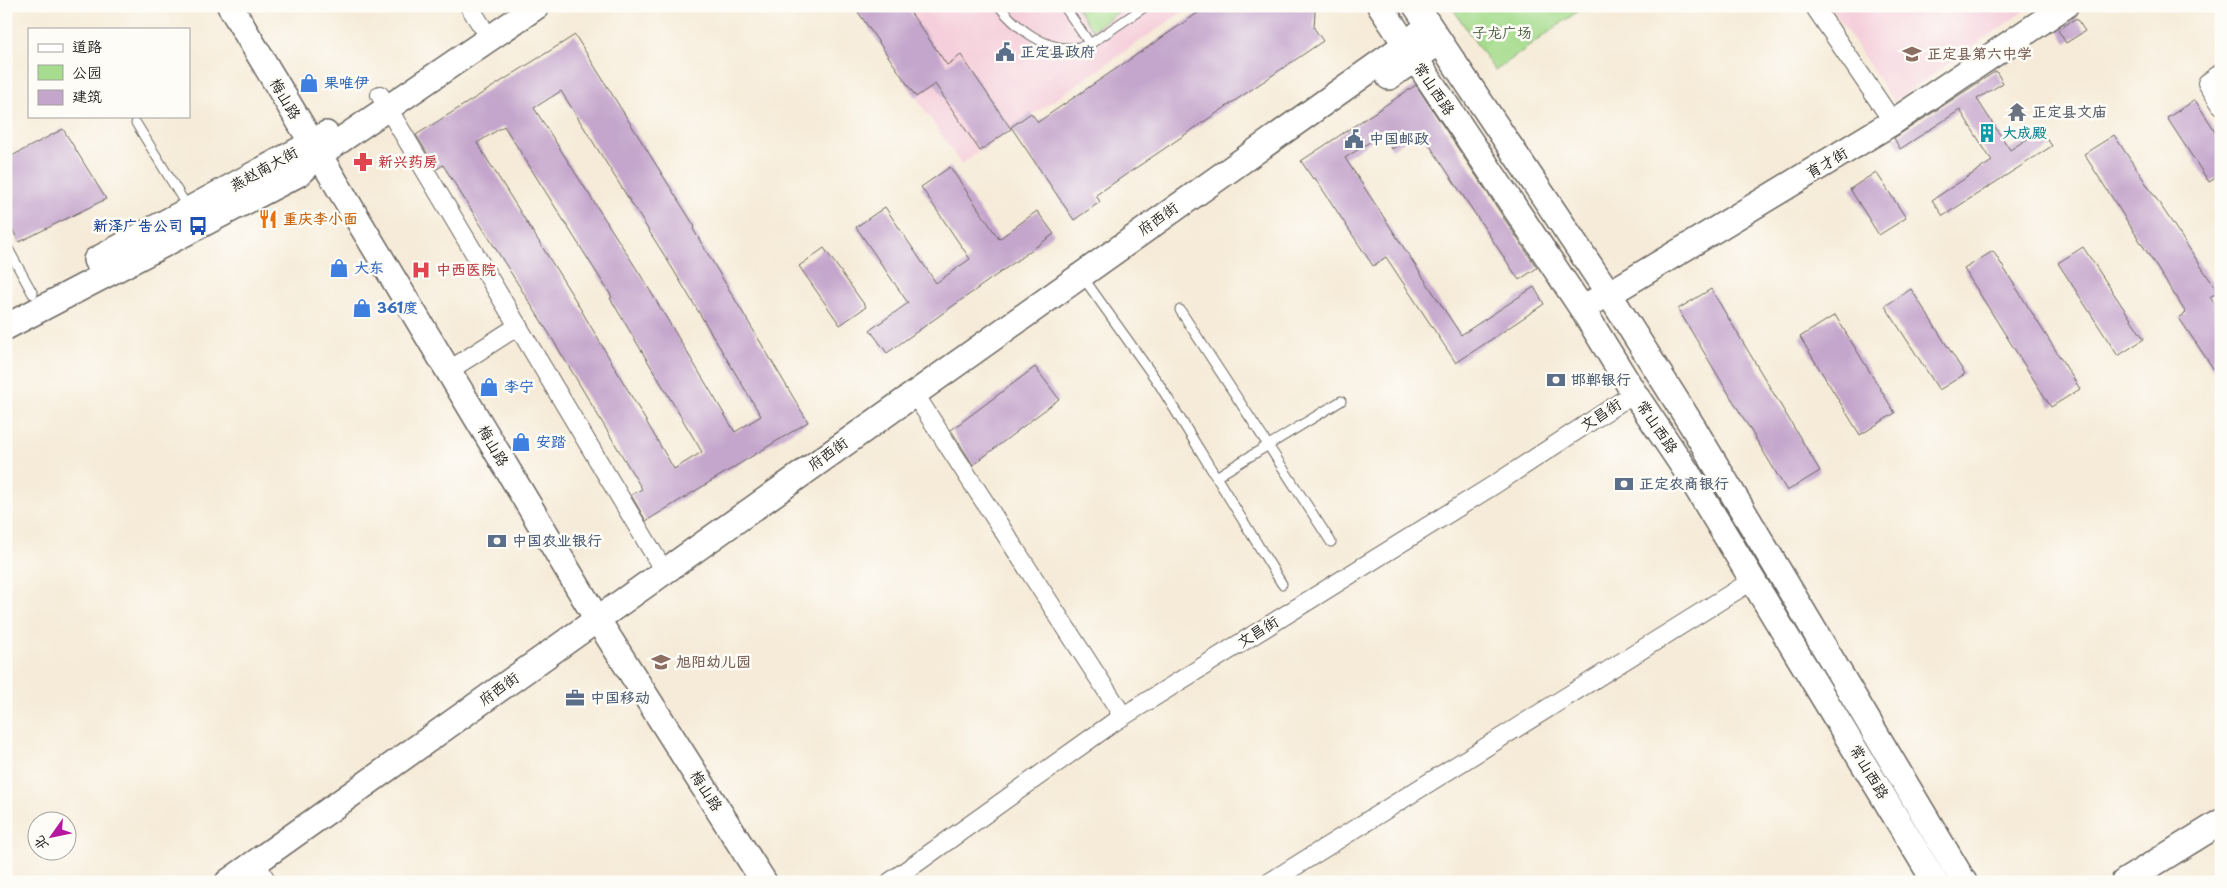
<svg xmlns="http://www.w3.org/2000/svg" width="2227" height="888" font-family="'Playpen Sans','LXGW WenKai TC',sans-serif">
<rect width="100%" height="100%" fill="#fdfcf7"/>
<filter id="ink" filterUnits="userSpaceOnUse"><feTurbulence type="fractalNoise" baseFrequency=".02" numOctaves="2"/><feDisplacementMap in="SourceGraphic" scale="10" xChannelSelector="R" yChannelSelector="G"/><feConvolveMatrix kernelMatrix="1 2 1 2 8 2 1 2 1" color-interpolation-filters="sRGB"/></filter>
<filter id="wash" filterUnits="userSpaceOnUse"><feTurbulence type="fractalNoise" baseFrequency=".0096" numOctaves="4" result="noise"/><feDisplacementMap in="SourceGraphic" scale="20" xChannelSelector="R" yChannelSelector="G"/><feGaussianBlur stdDeviation="1.12" result="paint"/><feColorMatrix in="noise" values="0 0 0 0 0 0 0 0 0 0 0 0 0 0 0 0 0 1.4 0 .05"/><feComposite in="paint" operator="in"/></filter>
<g filter="url(#wash)">
<rect width="100%" height="100%" fill="#f6ebd8"/>
<g fill="#f5cfdb">
<polygon points="854,6 1191,6 961,164"/>
<polygon points="1830,6 2031,6 1894,102"/>
</g>
<g fill="#a6dc8d" stroke="#617c54">
<polygon points="1076,6 1127,6 1092,30"/>
<polygon points="1451,6 1585,6 1495,71"/>
</g>
<g id="blocks">
<g fill="#c4a6cc" fill-rule="evenodd">
<polygon points="854,6 906,6 947,65 961,55 1011,129 980,151 935,84 916,97"/>
<polygon points="1208,6 1313,6 1315,12 1314,28 1323,41 1096,195 1100,202 1074,220 1011,127 1031,113 1038,122"/>
<polygon points="2076,18 2085,31 2066,43 2058,30"/>
<path d="M575,35L695,227L693,229L808,422L646,521L631,495L642,489L550,335L443,165L437,169L416,135ZM561,91L671,266L761,416L735,432L643,279L534,108ZM504,126L612,297L610,298L702,452L674,469L573,296L477,143Z"/>
<polygon points="1996,71 2003,83 1977,99 2010,150 2041,130 2052,146 1943,216 1932,200 1992,161 1960,110 1900,149 1894,138"/>
<polygon points="1416,85 1537,268 1519,280 1420,131 1392,149 1382,134 1345,158 1461,335 1534,287 1544,304 1456,363 1386,257 1373,266 1315,178 1313,179 1301,161"/>
<polygon points="2195,100 2221,140 2221,175 2209,182 2167,118"/>
<polygon points="63,129 106,199 19,242 6,218 6,159"/>
<polygon points="2114,135 2218,292 2210,297 2221,313 2221,380 2179,318 2186,313 2084,154"/>
<polygon points="950,167 999,239 1037,211 1054,234 887,353 870,330 908,303 856,227 885,207 936,283 970,259 921,187"/>
<polygon points="1876,172 1906,218 1879,235 1850,189"/>
<polygon points="2083,247 2144,339 2118,356 2058,263"/>
<polygon points="824,248 866,307 840,325 799,266"/>
<polygon points="1993,251 2080,389 2051,407 1964,269"/>
<polygon points="1711,289 1820,471 1787,491 1678,309"/>
<polygon points="1911,289 1965,374 1939,390 1885,306"/>
<polygon points="1835,315 1895,413 1860,435 1800,337"/>
<polygon points="1035,367 1059,399 973,465 951,430"/>
</g>
</g>
</g>
<g filter="url(#ink)">
<use href="#blocks" fill-opacity="0" stroke="#68645e" stroke-width="1"/>
<g fill="none" stroke-linecap="round" stroke-linejoin="round">
<g stroke="#68645e" stroke-width="11">
<g id="lane">
<path d="M999,6C1016,27 1043,49 1071,48C1077,48 1084,46 1090,44"/>
<polyline points="1064,6 1090,44 1146,6"/>
<polyline points="136,123 188,208"/>
<polyline points="6,245 33,294"/>
<polyline points="1082,276 1159,384 1282,584"/>
<polyline points="1180,310 1331,542"/>
<polyline points="1216,477 1341,401"/>
</g>
</g>
<g stroke="#68645e" stroke-width="20">
<g id="street">
<polyline points="469,6 481,25"/>
<polyline points="1814,6 1893,122"/>
<polyline points="2221,73 2207,83 2221,105"/>
<polyline points="380,95 664,571"/>
<polyline points="448,371 518,326"/>
<polyline points="914,393 1123,716"/>
<polyline points="256,862 267,882"/>
<polyline points="890,882 1114,722 1497,483 1634,393"/>
<polyline points="1270,882 1753,580"/>
</g>
</g>
<g stroke="#68645e" stroke-width="28">
<g id="secondary">
<polyline points="230,6 597,619 764,882"/>
<polyline points="1380,6 1581,307 1634,393 1689,475 1935,882"/>
<polyline points="1416,6 1609,294 1693,427 1964,882"/>
<polyline points="1389,77 1439,42"/>
<polyline points="96,260 312,143 326,134"/>
<polyline points="1595,301 1609,294 1893,122 2065,6"/>
<polyline points="6,327 300,173 319,155 537,6"/>
<polyline points="228,882 1405,45 1428,26"/>
<polyline points="2124,882 2221,822"/>
</g>
</g>
<use href="#lane" stroke="#fff" stroke-width="9"/>
<use href="#street" stroke="#fff" stroke-width="18"/>
<use href="#secondary" stroke="#fff" stroke-width="25"/>
</g>
</g>
<defs>
<g id="civic-bare" transform="scale(1.5)"><path d="M-.6-6.5H3V-4.5H.6V-3L4-1V1h2V6H-6V1h2V-1L-.6-3ZM-1.2 2.5V6h2.4V2.5Z" fill="#5c6f8a" stroke="#fdfcf7" stroke-width="2.5" paint-order="stroke"/></g>
<g id="school-bare" transform="scale(1.5)"><path d="M0-5L7-2L0 1L-7-2ZM-4 1L0 2.5L4 1V4Q0 6-4 4Z" fill="#8d6e63" stroke="#fdfcf7" stroke-width="2.5" paint-order="stroke"/></g>
<g id="shop-bare" transform="scale(1.5)"><path d="M-5-2.5h2.3a2.7 3.5 0 0 1 5.4 0H5L5.5 6h-11ZM-1.5-2.5h3a1.5 2.3 0 0 0-3 0Z" fill="#3f7fe0" stroke="#fdfcf7" stroke-width="2.5" paint-order="stroke"/></g>
<g id="temple-bare" transform="scale(1.5)"><path d="M0-6L5-2H3V0L6.5 2.5H4V6H1.5V3h-3V6H-4V2.5H-6.5L-3 0V-2H-5Z" fill="#6b7280" stroke="#fdfcf7" stroke-width="2.5" paint-order="stroke"/></g>
<g id="building-bare" transform="scale(1.5)"><path d="M-4-6H4V6H1V3H-1V6H-4ZM-2.5-4.3h1.7v1.8h-1.7ZM.8-4.3h1.7v1.8H.8ZM-2.5-1h1.7V.8h-1.7ZM.8-1h1.7V.8H.8Z" fill="#0f9aa8" stroke="#fdfcf7" stroke-width="2.5" paint-order="stroke"/></g>
<g id="pharmacy-bare" transform="scale(1.5)"><path d="M-2-6h4v4h4v4h-4v4h-4v-4h-4v-4h4Z" fill="#e0444e" stroke="#fdfcf7" stroke-width="2.5" paint-order="stroke"/></g>
<g id="restaurant-bare" transform="scale(1.5)"><path d="M-5-6h1v4h1v-4h1v4h1v-4h1v5L-1.5 .5V6h-2V.5L-5-1ZM5-6V6H3V1.5H1.5Q1.5-4 5-6Z" fill="#e8710a" stroke="#fdfcf7" stroke-width="2.5" paint-order="stroke"/></g>
<g id="bus-bare" transform="scale(1.5)"><path d="M-5-6H5V4H4V6H2V4H-2V6H-4V4H-5ZM-3.5-4V0h7V-4ZM-3.5 1.2v1.5H-2V1.2ZM2 1.2v1.5H3.5V1.2Z" fill="#1a4fb4" stroke="#fdfcf7" stroke-width="2.5" paint-order="stroke"/></g>
<g id="hospital-bare" transform="scale(1.5)"><path d="M-5-5h3v3.5h4V-5h3V5h-3V1.5h-4V5h-3Z" fill="#e0444e" stroke="#fdfcf7" stroke-width="2.5" paint-order="stroke"/></g>
<g id="bank-bare" transform="scale(1.5)"><path d="M-6-4H6V4H-6ZM0-2.3a2.3 2.3 0 1 0 0 4.6a2.3 2.3 0 1 0 0-4.6Z" fill="#5c6f8a" stroke="#fdfcf7" stroke-width="2.5" paint-order="stroke"/></g>
<g id="office-bare" transform="scale(1.5)"><path d="M-6-3h4V-5.5h4V-3h4V5H-6ZM-1-4.5V-3h2v-1.5ZM-6 0V1H6V0Z" fill="#5c6f8a" stroke="#fdfcf7" stroke-width="2.5" paint-order="stroke"/></g>
</defs>
<g fill-rule="evenodd">
<use href="#civic-bare" x="1005" y="52"/>
<use href="#school-bare" x="1912" y="54"/>
<use href="#shop-bare" x="309" y="83"/>
<use href="#temple-bare" x="2017" y="112"/>
<use href="#building-bare" x="1987" y="133"/>
<use href="#civic-bare" x="1354" y="139"/>
<use href="#pharmacy-bare" x="363" y="162"/>
<use href="#restaurant-bare" x="268" y="219"/>
<use href="#bus-bare" x="198" y="226"/>
<use href="#shop-bare" x="339" y="268"/>
<use href="#hospital-bare" x="421" y="270"/>
<use href="#shop-bare" x="362" y="308"/>
<use href="#bank-bare" x="1556" y="380"/>
<use href="#shop-bare" x="489" y="387"/>
<use href="#shop-bare" x="521" y="442"/>
<use href="#bank-bare" x="1624" y="484"/>
<use href="#bank-bare" x="497" y="541"/>
<use href="#school-bare" x="661" y="662"/>
<use href="#office-bare" x="575" y="698"/>
</g>
<g text-anchor="middle" stroke-width="5" stroke-linejoin="round" paint-order="stroke">
<g font-size="15" fill="#4c5f44" stroke="#fdfcf7">
<text x="1502" y="38">子龙广场</text>
</g>
<g font-size="15" font-weight="bold" fill="#4e5e75" stroke="#fdfcf7" text-anchor="start">
<text x="1020" y="57">正定县政府</text>
<text x="1369" y="144">中国邮政</text>
<text x="1571" y="385">邯郸银行</text>
<text x="1639" y="489">正定农商银行</text>
<text x="512" y="546">中国农业银行</text>
<text x="590" y="703">中国移动</text>
</g>
<g font-size="15" font-weight="bold" fill="#785e54" stroke="#fdfcf7" text-anchor="start">
<text x="1927" y="59">正定县第六中学</text>
<text x="676" y="667">旭阳幼儿园</text>
</g>
<g font-size="15" font-weight="bold" fill="#366cbe" stroke="#fdfcf7" text-anchor="start">
<text x="324" y="88">果唯伊</text>
<text x="354" y="273">大东</text>
<text x="377" y="313">361度</text>
<text x="504" y="392">李宁</text>
<text x="536" y="447">安踏</text>
</g>
<g font-size="15" fill="#1c1c1c" stroke="#fdfcf7">
<text transform="translate(1434 89) rotate(56)" y="5">常山西路</text>
<text transform="translate(285 99) rotate(59)" y="5">梅山路</text>
<text transform="translate(1827 163) rotate(-31)" y="5">育才街</text>
<text transform="translate(264 169) rotate(-29)" y="5">燕赵南大街</text>
<text transform="translate(1158 219) rotate(-35)" y="5">府西街</text>
<text transform="translate(1601 415) rotate(-33)" y="5">文昌街</text>
<text transform="translate(1657 427) rotate(56)" y="5">常山西路</text>
<text transform="translate(493 446) rotate(59)" y="5">梅山路</text>
<text transform="translate(828 454) rotate(-36)" y="5">府西街</text>
<text transform="translate(1258 632) rotate(-32)" y="5">文昌街</text>
<text transform="translate(499 689) rotate(-36)" y="5">府西街</text>
<text transform="translate(1869 772) rotate(59)" y="5">常山西路</text>
<text transform="translate(706 791) rotate(57)" y="5">梅山路</text>
</g>
<g font-size="15" font-weight="bold" fill="#5b616d" stroke="#fdfcf7" text-anchor="start">
<text x="2032" y="117">正定县文庙</text>
</g>
<g font-size="15" font-weight="bold" fill="#0d838f" stroke="#fdfcf7" text-anchor="start">
<text x="2002" y="138">大成殿</text>
</g>
<g font-size="15" font-weight="bold" fill="#be3a42" stroke="#fdfcf7" text-anchor="start">
<text x="378" y="167">新兴药房</text>
<text x="436" y="275">中西医院</text>
</g>
<g font-size="15" font-weight="bold" fill="#c56008" stroke="#fdfcf7" text-anchor="start">
<text x="283" y="224">重庆李小面</text>
</g>
<g font-size="15" font-weight="bold" fill="#164399" stroke="#fdfcf7" text-anchor="end">
<text x="183" y="231">新泽广告公司</text>
</g>
</g>
<rect width="2227" height="888" fill="none" stroke="#fdfcf7" stroke-width="25"/>
<rect x="28" y="28" width="162" height="90" fill="#fdfcf7" stroke="#a3a29f"/>
<rect x="38" y="44" width="25" height="8" fill="#ffffff" stroke="#a3a29f"/>
<text x="72" y="52" font-size="15" fill="#1c1c1c">道路</text>
<rect x="38" y="65" width="25" height="15" fill="#a6dc8d" stroke="#a3a29f"/>
<text x="72" y="78" font-size="15" fill="#1c1c1c">公园</text>
<rect x="38" y="90" width="25" height="15" fill="#c4a6cc" stroke="#a3a29f"/>
<text x="72" y="102" font-size="15" fill="#1c1c1c">建筑</text>
<g transform="translate(52 836) rotate(237)"><circle r="24" fill="#fdfcf7" stroke="#a3a29f"/>
<path d="M0-4L9 19L0 12L-9 19Z" fill="#b5179e"/>
<text y="-8" font-size="14" font-weight="bold" text-anchor="middle" fill="#1c1c1c">北</text>
</g>
</svg>
